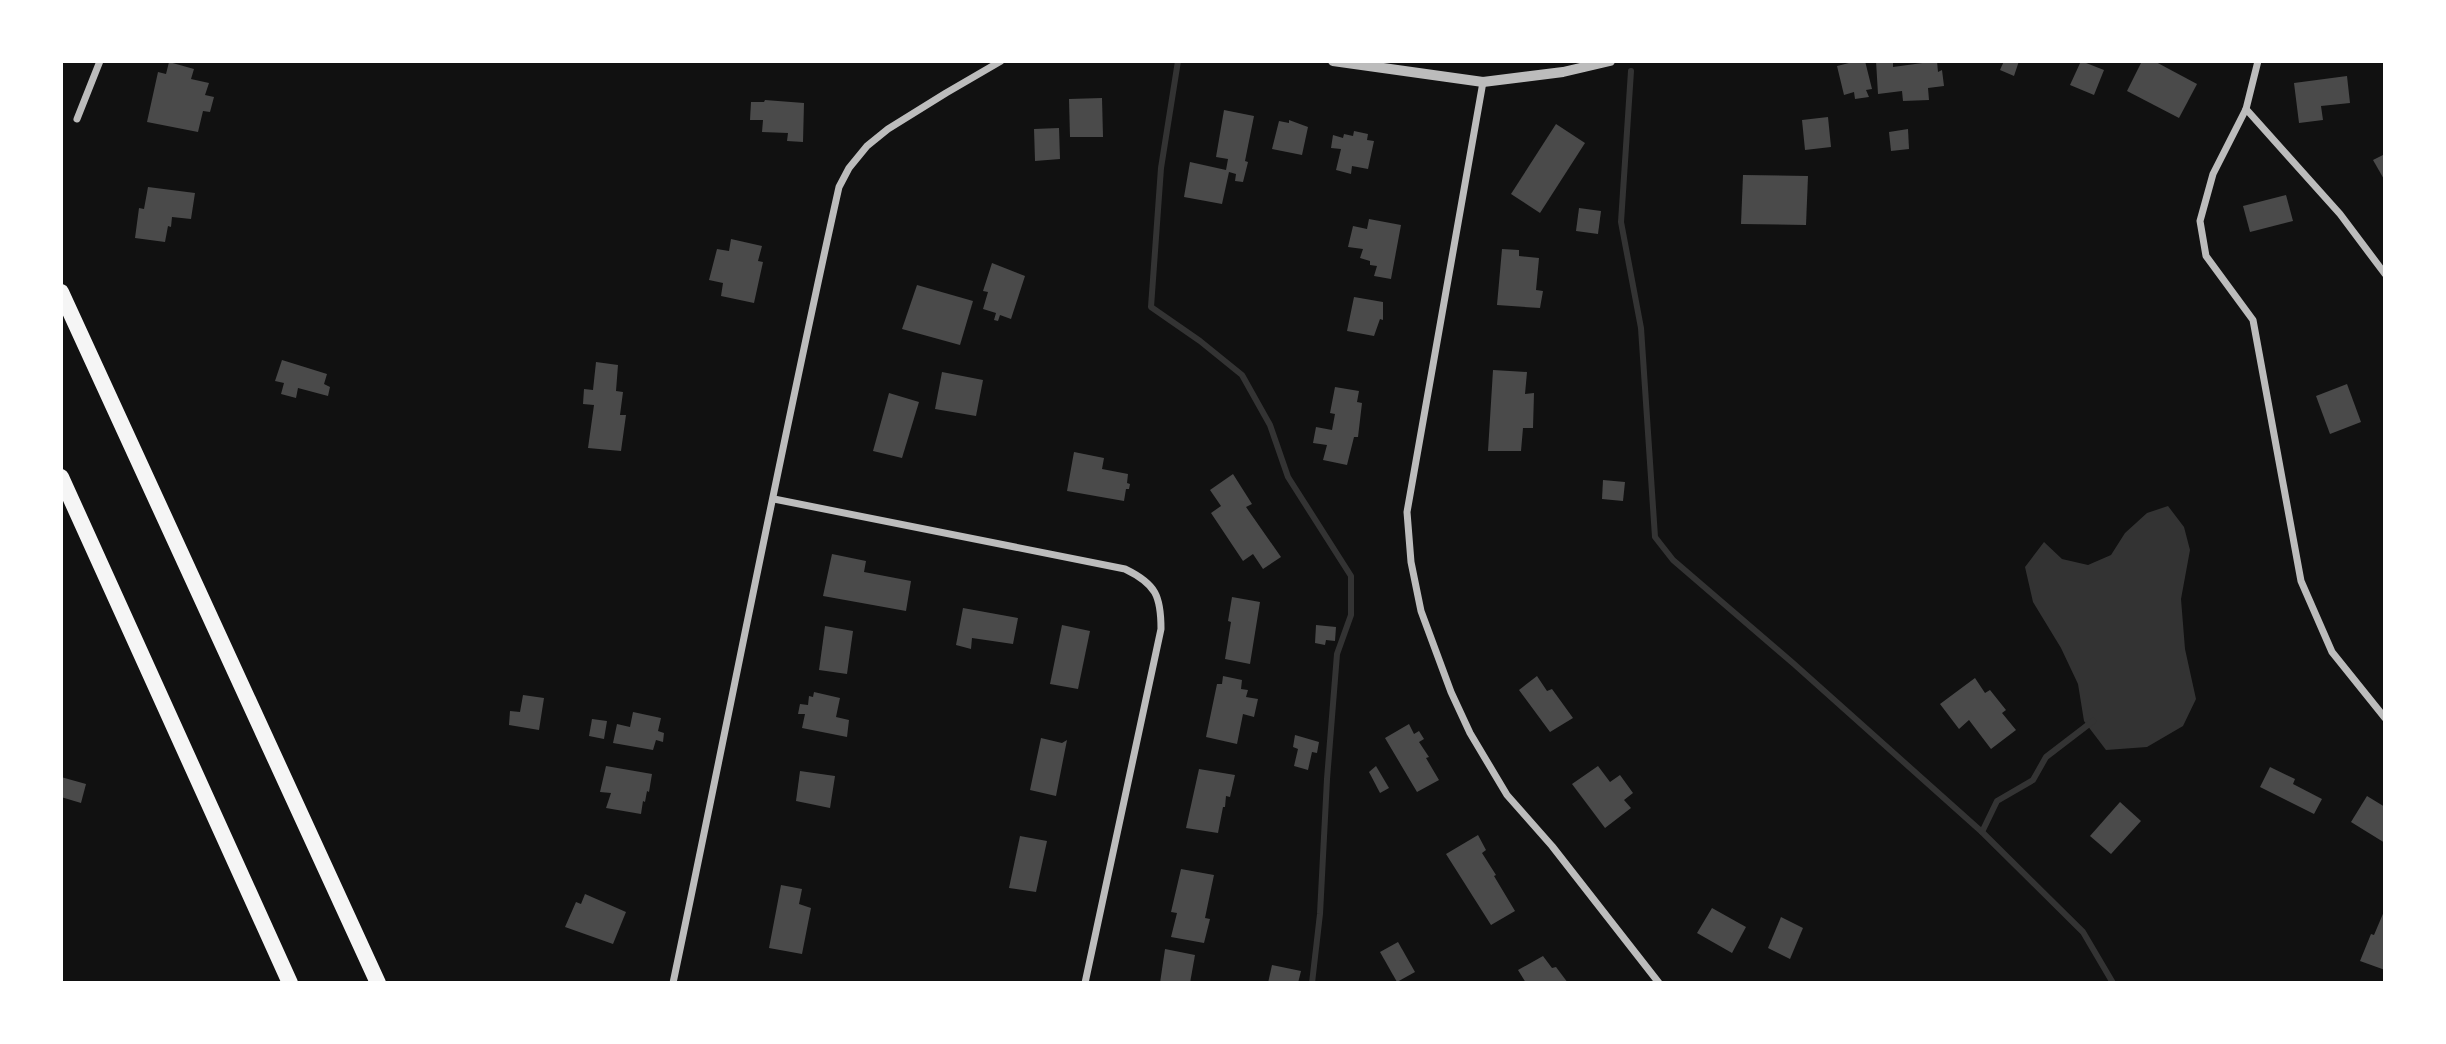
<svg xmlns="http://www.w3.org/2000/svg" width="2446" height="1044" font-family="'Fira Sans Condensed',sans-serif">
<rect width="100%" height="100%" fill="#111"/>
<polygon fill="#333" points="2168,506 2184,527 2190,550 2181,599 2185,649 2196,699 2183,726 2147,747 2106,750 2084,721 2078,684 2061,648 2033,602 2025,567 2044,542 2062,559 2088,565 2111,555 2125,533 2147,513"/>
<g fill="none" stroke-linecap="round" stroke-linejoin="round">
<g stroke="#333" stroke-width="6">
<polyline points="1178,61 1161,168 1151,307 1200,341 1242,375 1270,425 1288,477 1351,576 1351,615 1337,654 1327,779 1320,914 1312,983"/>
<polyline points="1631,71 1621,222 1641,328 1655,537 1673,560 1794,664 1982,832 2083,932 2113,983"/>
<polyline points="1982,832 1997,801 2033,780 2046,757 2093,721"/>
</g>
</g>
<g fill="#4a4a4a">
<polygon points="1848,61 1865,61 1872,89 1866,90 1869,97 1855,99 1854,92 1844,95 1837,66 1849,63"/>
<polygon points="1876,61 1893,61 1893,67 1937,61 1938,72 1942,70 1944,86 1928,88 1929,100 1903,101 1902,91 1878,94"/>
<polygon points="2004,61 2019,61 2014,76 2000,70"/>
<polygon points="2081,61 2104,70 2094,95 2070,85"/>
<polygon points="2142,61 2154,61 2197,84 2179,118 2127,91"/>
<polygon points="169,62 194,69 191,79 209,83 205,95 214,97 210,112 203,111 198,132 147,122 158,72 166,74"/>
<polygon points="2347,76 2350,103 2321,106 2323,120 2299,123 2294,83"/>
<polygon points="1102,98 1103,137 1070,137 1069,99"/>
<polygon points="765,100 804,103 803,142 787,141 788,133 762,132 763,120 750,120 751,102 764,102"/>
<polygon points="1224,110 1254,116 1245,161 1248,162 1243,182 1235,181 1236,174 1229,172 1222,204 1184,197 1190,162 1226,170 1228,159 1216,157"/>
<polygon points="1828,117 1831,147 1805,150 1802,120"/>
<polygon points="1289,120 1308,127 1302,155 1272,149 1279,121 1289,123"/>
<polygon points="1556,124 1585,143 1540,213 1511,194"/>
<polygon points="1059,128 1060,159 1035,161 1034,129"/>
<polygon points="1908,129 1909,149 1891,151 1889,132"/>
<polygon points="1354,131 1368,134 1367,140 1374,141 1368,169 1352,166 1351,174 1336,170 1341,149 1331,148 1333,135 1343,138 1344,134 1353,136"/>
<polygon points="2385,154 2385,181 2373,160"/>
<polygon points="1743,175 1808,176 1806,225 1741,224"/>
<polygon points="148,187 195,193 191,219 172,217 171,227 168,226 165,242 135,238 139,208 144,209"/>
<polygon points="2286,195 2293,221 2250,232 2243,206"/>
<polygon points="1579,208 1601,211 1598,234 1576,231"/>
<polygon points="1369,219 1401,225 1391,279 1374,276 1377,266 1370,265 1370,261 1360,258 1363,249 1348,247 1353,226 1367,229"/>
<polygon points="731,239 762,246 758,261 763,262 754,303 721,296 723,283 709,280 717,249 729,251"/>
<polygon points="1502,249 1519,250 1519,256 1539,258 1536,290 1543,291 1540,308 1497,305"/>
<polygon points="992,263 1025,276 1011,319 1000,315 998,321 994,320 996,313 983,309 988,292 983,291"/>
<polygon points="917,285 973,301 960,345 902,329"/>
<polygon points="1354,297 1383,302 1383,320 1380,319 1374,336 1347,331"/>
<polygon points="282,360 327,374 324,384 330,387 328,396 298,388 296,398 281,394 284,383 275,381"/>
<polygon points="596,362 618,365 616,391 623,392 620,415 626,415 621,451 588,448 594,405 583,404 584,389 593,390"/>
<polygon points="1493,370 1527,372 1525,394 1534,393 1533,428 1523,428 1521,451 1488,451"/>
<polygon points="942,372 983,380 976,416 935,409"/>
<polygon points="2347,384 2361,422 2330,434 2316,396"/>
<polygon points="1335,387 1359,391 1357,402 1362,403 1358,437 1354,437 1347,465 1323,460 1327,445 1313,443 1316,427 1332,430 1335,414 1330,413"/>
<polygon points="889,393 919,402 902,458 873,451"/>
<polygon points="1074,452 1104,458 1102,469 1128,474 1127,483 1130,484 1129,489 1126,489 1124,501 1067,491"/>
<polygon points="1233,474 1252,504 1246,507 1281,557 1263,569 1253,554 1243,561 1211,513 1221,506 1210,490"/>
<polygon points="1603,480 1625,482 1623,501 1602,499"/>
<polygon points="832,554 866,561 864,572 911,581 906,611 823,596"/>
<polygon points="1232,597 1260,602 1250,664 1225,659 1231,622 1228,621"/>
<polygon points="963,608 1018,618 1013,644 972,638 971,649 956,645"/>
<polygon points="1062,625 1090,631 1078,689 1050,684"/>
<polygon points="1316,625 1336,627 1335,641 1326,640 1325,645 1315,643"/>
<polygon points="825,626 853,631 847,674 819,670"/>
<polygon points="1223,676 1242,680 1241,689 1248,690 1246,697 1258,699 1254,717 1243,714 1237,744 1206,737 1217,684 1222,684"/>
<polygon points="1537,676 1547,691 1552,689 1573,718 1550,732 1519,690"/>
<polygon points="1975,678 1985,693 1990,690 2006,710 2002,713 2016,730 1991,749 1969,720 1959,729 1940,704"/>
<polygon points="814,692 840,698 836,717 849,720 847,737 802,728 805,714 798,714 800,704 808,705 809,696 813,697"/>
<polygon points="523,695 544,698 539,730 509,725 510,711 520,712"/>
<polygon points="633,712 661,718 658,731 664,733 663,742 656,740 653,750 613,743 617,724 630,727"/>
<polygon points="592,719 607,721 604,739 589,736"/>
<polygon points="1409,724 1414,734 1419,731 1424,739 1419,742 1429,757 1426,758 1439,780 1417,792 1385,738"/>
<polygon points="1295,735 1319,742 1317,753 1312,752 1308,770 1294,766 1298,749 1293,747"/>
<polygon points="1041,738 1062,743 1067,740 1056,796 1030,790"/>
<polygon points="606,766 652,774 649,792 647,791 645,802 643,801 641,814 606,808 611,793 600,792"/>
<polygon points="1376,766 1389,788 1380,793 1369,772"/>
<polygon points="1598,766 1610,782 1620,775 1633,793 1624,800 1631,808 1605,828 1572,784"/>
<polygon points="2270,767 2295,779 2293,784 2322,799 2314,814 2260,787"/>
<polygon points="1199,769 1235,775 1230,797 1226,796 1225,807 1223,807 1218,833 1186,828"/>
<polygon points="800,771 835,776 830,808 796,801"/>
<polygon points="61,777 86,784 81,803 61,797"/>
<polygon points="2367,796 2385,807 2385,843 2351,822"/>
<polygon points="2120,802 2141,821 2111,854 2090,836"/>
<polygon points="1478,835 1486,850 1482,853 1496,875 1494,876 1515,911 1491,925 1446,854"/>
<polygon points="1020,836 1047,841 1036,892 1009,888"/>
<polygon points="1181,869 1214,875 1205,918 1210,919 1204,943 1171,937 1177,913 1171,912"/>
<polygon points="781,885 802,889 799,904 811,908 802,954 769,948"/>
<polygon points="585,894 626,912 613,944 565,927 576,902 581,904"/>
<polygon points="1712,908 1746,927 1732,953 1697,933"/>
<polygon points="2385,909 2385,970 2360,961 2371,934 2374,935"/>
<polygon points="1781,917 1803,928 1790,959 1768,948"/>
<polygon points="1398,942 1415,972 1397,982 1380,952"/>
<polygon points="1165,949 1195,955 1190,983 1160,983"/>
<polygon points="1543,956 1552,968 1556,967 1568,983 1526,983 1518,970"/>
<polygon points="1272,965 1301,971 1298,983 1268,983"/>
</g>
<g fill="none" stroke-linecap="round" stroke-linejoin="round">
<g stroke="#bcbcbc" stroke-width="7">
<polyline points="2258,61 2246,109 2213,174 2200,221 2206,256 2253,320 2301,581 2332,652 2385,718"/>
<polyline points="1483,82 1407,512 1411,562 1421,611 1451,692 1470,733 1507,795 1552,846 1659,983"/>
<polyline points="2246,109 2340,214 2385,274"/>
<polyline points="77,119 100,61"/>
<path d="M774,499L1125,569C1156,584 1161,596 1161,629L1085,983"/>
<path d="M673,983C729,717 780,451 839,187L849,168L867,146L888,129L946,93L1001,61"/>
</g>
<polyline stroke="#bcbcbc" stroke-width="10" points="1333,61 1483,82 1563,72 1610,61"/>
<g stroke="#f5f5f5" stroke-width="16">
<polyline points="61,292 378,983"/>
<polyline points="61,477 290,983"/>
</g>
</g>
<rect width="2446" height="1044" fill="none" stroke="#ffffff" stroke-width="126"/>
</svg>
